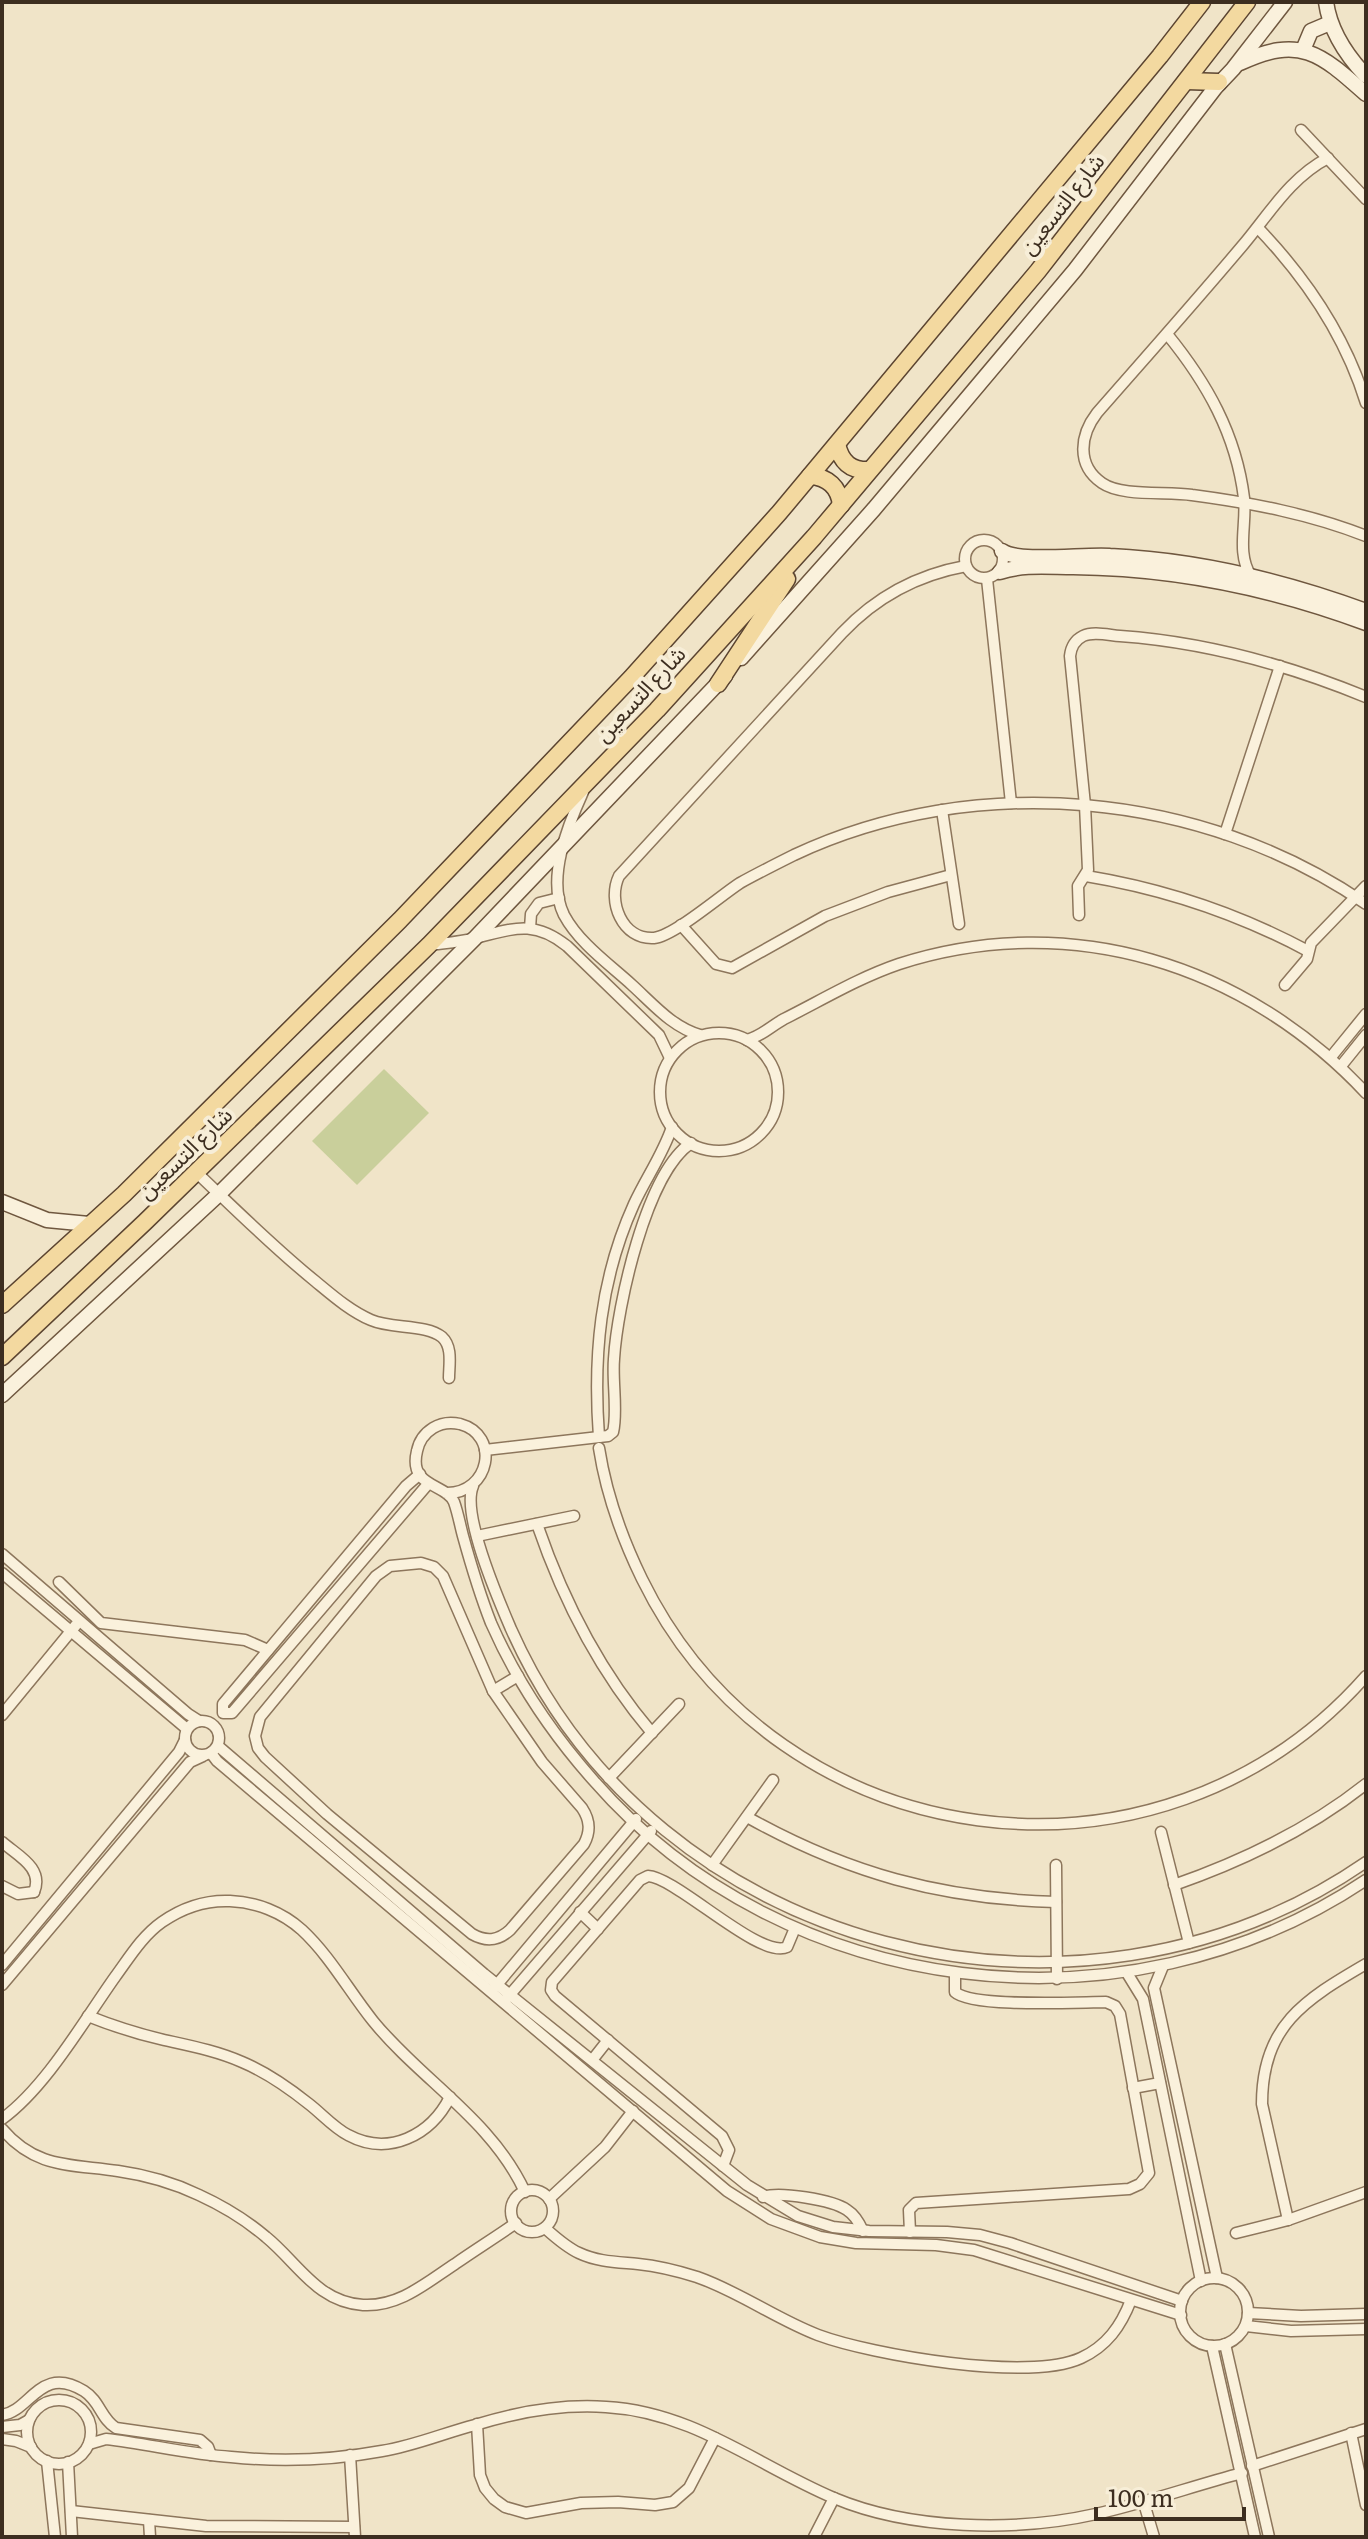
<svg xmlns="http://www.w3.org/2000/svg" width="1368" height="2539" font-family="Literata,'Noto Sans Arabic',serif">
<rect width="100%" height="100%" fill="#f0e4c8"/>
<polygon fill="#c9cf9b" points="384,1069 429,1113 357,1185 312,1141"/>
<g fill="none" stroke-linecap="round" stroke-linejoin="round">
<g stroke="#8d765c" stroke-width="13">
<g id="street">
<polyline points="1301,130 1366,199"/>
<path d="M1328,158C1291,177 1269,214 1243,245C1195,302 1146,357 1097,413C1080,435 1076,465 1102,483C1122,497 1167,491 1192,495C1252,503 1310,514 1366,536"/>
<path d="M1258,228C1306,278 1345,335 1366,403"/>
<path d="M1167,334C1207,383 1236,434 1244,498C1247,524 1236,553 1251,576"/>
<circle cx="984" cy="559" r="19"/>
<path d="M966,566C916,575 876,597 842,633L619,876C607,901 622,940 654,938C674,936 720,896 740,883C758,873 776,864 794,855C975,770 1202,791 1366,904"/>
<polyline points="987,579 1011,803"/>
<path d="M583,792C568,825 546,879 564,915C579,943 609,964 632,985C653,1004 672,1027 700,1035"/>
<polyline points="942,810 959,924"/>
<polyline points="1225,834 1280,666"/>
<path d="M1086,876C1165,889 1237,913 1308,951"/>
<path d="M1079,915L1078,886L1088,870L1085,805L1070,656C1071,647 1075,640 1083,636C1093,631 1108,635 1120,636C1205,642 1288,665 1366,697"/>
<polyline points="681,925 716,964 732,968 825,916 888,892 951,875"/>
<polyline points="530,928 531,914 539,903 559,898"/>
<path d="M430,945C445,943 461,942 475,938C513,929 533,919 567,946L659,1035L670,1058"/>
<polyline points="1285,985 1307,959 1311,943 1366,886"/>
<circle cx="719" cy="1092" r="59"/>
<path d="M747,1040C762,1036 771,1026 784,1019C822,1000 858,978 899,964C1070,909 1245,964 1366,1093"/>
<polyline points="1331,1057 1366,1014"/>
<polyline points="1341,1066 1366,1035"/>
<path d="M196,1172C235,1209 273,1247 315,1281C332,1295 350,1311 371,1320C391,1329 426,1324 442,1337C453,1347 449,1365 449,1378"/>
<path d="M599,1437C593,1356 600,1279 634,1204C646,1178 663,1154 672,1127"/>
<path d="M599,1448C606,1493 622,1538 642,1579C779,1859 1160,1910 1366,1676"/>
<path d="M485,1450L608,1436L613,1432C618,1412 612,1381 614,1359C617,1307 646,1173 691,1143"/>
<polyline points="420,1474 406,1486 223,1704 223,1713 232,1713 428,1484"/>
<path d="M473,1486C461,1514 499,1601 511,1629C655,1953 1077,2061 1366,1862"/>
<path d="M446,1493C490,1494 501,1435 460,1424C451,1422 441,1423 433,1428C425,1433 419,1441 417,1451C408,1488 446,1483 454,1502C458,1513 460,1525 463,1536C471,1565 480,1595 491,1623C516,1680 553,1735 594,1781C785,2000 1126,2041 1366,1880"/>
<path d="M537,1524C563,1600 599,1671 652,1733"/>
<polyline points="477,1536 574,1516"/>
<polyline points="2,1554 188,1714 199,1721"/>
<path d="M421,1563L434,1567L443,1576L493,1691L542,1762L582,1808C590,1820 591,1831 584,1844L510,1930C498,1941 486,1942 472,1934L327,1814L265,1757L258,1748L255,1736L260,1717L376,1576L390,1566Z"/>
<polyline points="2,1573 187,1729"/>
<polyline points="59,1582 101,1623 245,1640 268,1650"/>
<polyline points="493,1691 518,1676"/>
<polyline points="2,1715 76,1625"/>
<circle cx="202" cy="1738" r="17"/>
<polyline points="218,1746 484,1974 747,2185 798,2216 833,2227 869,2231 947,2232 980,2235 1010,2243 1182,2301"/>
<polyline points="211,1753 217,1761 727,2191 771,2219 820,2237 856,2243 936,2245 974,2250 1181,2315"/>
<polyline points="609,1778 679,1704"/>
<path d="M747,1817C847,1873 941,1899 1056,1902"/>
<polyline points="1161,1832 1189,1943"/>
<path d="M2,1842C18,1856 44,1868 34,1892"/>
<polyline points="712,1865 773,1780"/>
<polyline points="1056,1865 1057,1979"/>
<path d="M1174,1885C1243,1861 1308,1830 1366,1784"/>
<polyline points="2,1886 18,1894 34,1892"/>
<polyline points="580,1912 598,1929"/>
<polyline points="2,1965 179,1752 185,1740"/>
<polyline points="1163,1966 1154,1988 1217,2278"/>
<polyline points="1127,1973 1143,1999 1201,2281"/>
<polyline points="2,1985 190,1762 203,1756"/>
<polyline points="495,1987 636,1819"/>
<polyline points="507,1998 651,1831"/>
<path d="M88,2016C113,2026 138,2034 164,2040C191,2046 217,2051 242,2062C266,2072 289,2088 309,2104C322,2114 334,2128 348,2135C389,2157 431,2135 450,2097"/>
<polyline points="593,2059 608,2040"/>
<polyline points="1133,2088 1160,2083"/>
<path d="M2,2119C46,2087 83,2022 115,1977C129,1958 142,1936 162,1922C182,1908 206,1900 230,1901C256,1902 282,1912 302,1930C330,1956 349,1991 373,2021C421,2080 492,2120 525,2192"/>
<path d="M2,2129C36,2169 71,2164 118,2171C146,2175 174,2183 199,2195C223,2206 246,2220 266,2237C298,2263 317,2302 363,2305C399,2307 426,2283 455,2264C475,2250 496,2237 516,2223"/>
<path d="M723,2166L729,2150L722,2136L555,1996L551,1990L552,1982L640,1880L648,1876C676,1877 760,1960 787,1947L795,1928"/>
<circle cx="532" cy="2211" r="21"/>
<path d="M763,2197C779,2191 833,2200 847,2210C855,2215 859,2222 863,2231"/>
<polyline points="549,2199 605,2147 633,2111"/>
<path d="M1288,2220L1262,2104C1262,2026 1304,2000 1366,1964"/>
<path d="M545,2228C555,2237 566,2247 579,2253C598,2262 618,2262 638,2264C658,2266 678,2271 697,2277C740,2292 776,2319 818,2335C872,2355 1029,2382 1081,2358C1107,2346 1121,2326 1131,2300"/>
<path d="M910,2232L909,2210L916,2203L1129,2189L1140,2184L1149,2173L1120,2014L1115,2006L1106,2002C1079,2002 972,2008 955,1992V1974"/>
<polyline points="1236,2233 1288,2220 1366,2192"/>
<circle cx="1214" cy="2312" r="34"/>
<polyline points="1248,2313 1301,2316 1366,2314"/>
<polyline points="1246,2326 1291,2331 1366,2329"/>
<polyline points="1225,2344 1269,2537"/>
<polyline points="1212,2346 1255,2537"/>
<circle cx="59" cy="2432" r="32"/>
<path d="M2,2415C31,2411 40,2364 84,2391C100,2401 101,2419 116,2428L200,2440L208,2447L211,2455"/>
<polyline points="477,2424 480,2475 485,2488 494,2499 505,2507 526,2513 581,2503 618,2502 655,2505 673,2502 689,2488 715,2438"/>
<polyline points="2,2427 20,2425 29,2420"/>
<polyline points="1351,2433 1366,2505"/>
<polyline points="2,2439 16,2441 31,2447"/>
<path d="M89,2444L106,2439C148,2444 189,2454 231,2457C280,2462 333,2460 382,2451C414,2446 444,2433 475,2425C517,2412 562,2404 606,2407C694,2412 756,2465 834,2498C910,2530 1016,2532 1096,2514C1145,2503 1193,2486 1242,2473"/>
<polyline points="350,2455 355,2537"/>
<polyline points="47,2461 55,2537"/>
<polyline points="68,2462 72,2537"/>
<polyline points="1252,2466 1366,2429"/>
<polyline points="1143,2500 1154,2537"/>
<polyline points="71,2511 206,2526 354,2527"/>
<polyline points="149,2520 150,2537"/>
<polyline points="814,2537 834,2498"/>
</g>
</g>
<g stroke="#6f573f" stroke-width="17">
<g id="secondary">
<path d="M1326,2C1330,31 1346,55 1366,76"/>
<polyline points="1303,50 1311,31 1330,23"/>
<path d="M1240,63C1300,35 1320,53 1366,94"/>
<path d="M1002,551C1019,563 1084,554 1110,556C1197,560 1284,581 1366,611"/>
<path d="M1000,572C1023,564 1049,567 1073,567C1173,568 1272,588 1366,623"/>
<polyline points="741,658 874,509 1075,270 1215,88 1233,69 1285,2"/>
<polyline points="2,1202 47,1220 89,1224"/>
<polyline points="2,1395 219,1194 475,938 725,676"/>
</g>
</g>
<g stroke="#5b4430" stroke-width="19">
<g id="primary">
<polyline points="1186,81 1219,82"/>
<path d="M837,444C841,463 852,471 870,470"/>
<path d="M810,476C828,477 839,487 841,505"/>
<polyline points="718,684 787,579"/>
<polyline points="2,1305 124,1194 400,920 631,678 779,513 1160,56 1202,2"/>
<polyline points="2,1357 145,1222 429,945 657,710 814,537 1038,271 1247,2"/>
</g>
</g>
<use href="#street" stroke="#faf1dc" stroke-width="10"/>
<use href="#secondary" stroke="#faf1dc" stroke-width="14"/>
<use href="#primary" stroke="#f3d9a0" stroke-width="16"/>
</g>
<g text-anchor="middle" stroke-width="8" stroke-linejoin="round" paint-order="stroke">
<g font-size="22" fill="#3d2e20" stroke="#f7eed8">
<text transform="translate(1062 204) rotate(-52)" y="8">شارع التسعين</text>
<text transform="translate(640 694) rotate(-47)" y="8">شارع التسعين</text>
<text transform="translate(185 1153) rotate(-44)" y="8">شارع التسعين</text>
</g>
</g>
<rect width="1368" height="2539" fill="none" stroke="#3d2e20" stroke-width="8"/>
<path d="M1096 2507v12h148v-12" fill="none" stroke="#3d2e20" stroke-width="4"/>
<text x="1108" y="2507" font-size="24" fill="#3d2e20" stroke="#f7eed8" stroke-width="6" paint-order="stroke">100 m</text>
</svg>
